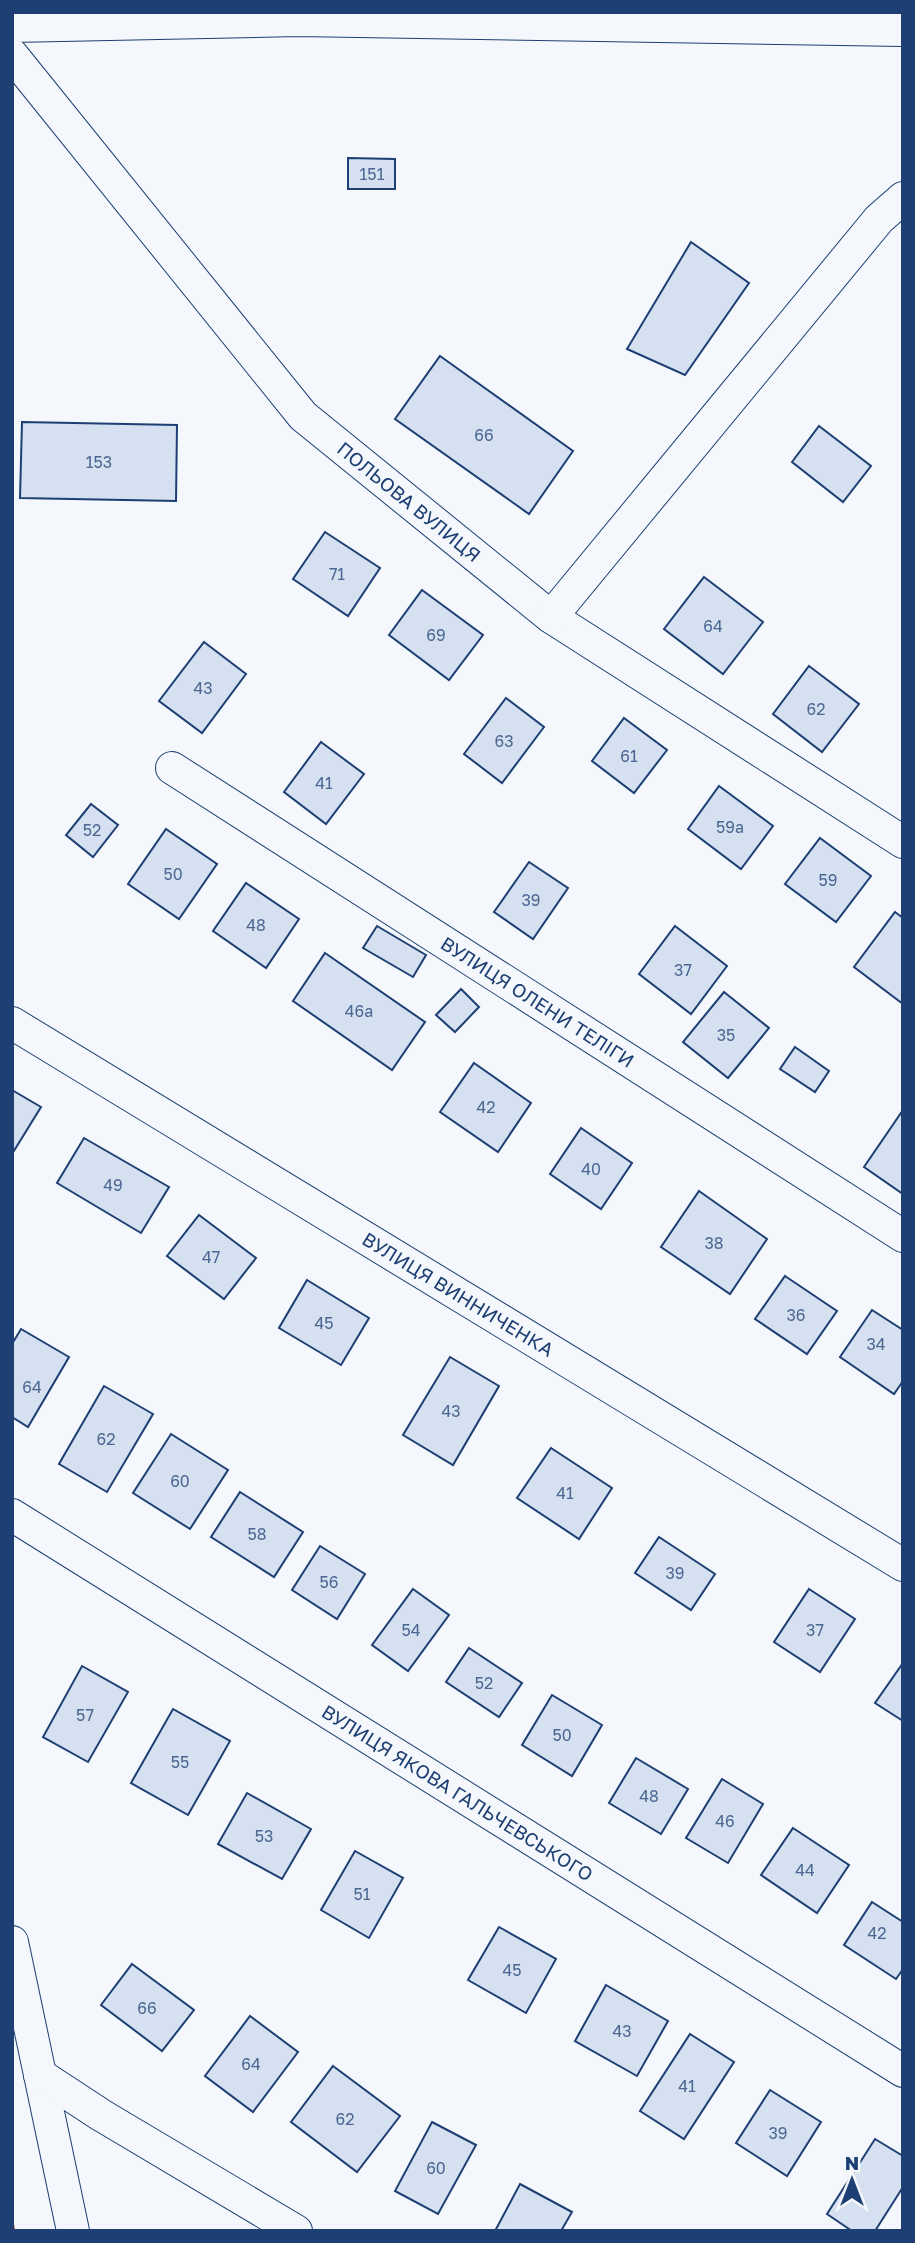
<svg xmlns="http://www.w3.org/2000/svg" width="915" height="2243" font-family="'Golos Text',sans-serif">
<rect width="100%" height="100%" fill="#f4f7fb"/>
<g fill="#d5e0f0" stroke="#1d3f73" stroke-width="2">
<polygon points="348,158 395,159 395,189 348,189"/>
<polygon points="691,242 749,283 685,375 627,349"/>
<polygon points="440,356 573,451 529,514 395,419"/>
<polygon points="22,422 177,425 176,501 20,498"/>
<polygon points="819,426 871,466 843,502 792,462"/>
<polygon points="325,532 380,568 348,616 293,579"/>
<polygon points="704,577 763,622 723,674 664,629"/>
<polygon points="422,590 483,635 449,680 389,635"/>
<polygon points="204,642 246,674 202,733 159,701"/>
<polygon points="809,666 859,704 822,752 773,714"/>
<polygon points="506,698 544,727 502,783 464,754"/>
<polygon points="624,718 667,750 634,793 592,761"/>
<polygon points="321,742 364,774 326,824 284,792"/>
<polygon points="719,786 773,826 741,869 688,829"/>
<polygon points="91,804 118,825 93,857 66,835"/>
<polygon points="166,829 217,864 179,919 128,884"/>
<polygon points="820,838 871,876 836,922 785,884"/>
<polygon points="529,862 568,888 533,939 494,912"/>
<polygon points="246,883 299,919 266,968 213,931"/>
<polygon points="895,912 903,918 903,1004 854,967"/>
<polygon points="377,926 426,955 413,977 363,948"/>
<polygon points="675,926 727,966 691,1014 639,974"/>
<polygon points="325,953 425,1022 392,1070 293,1001"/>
<polygon points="461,989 479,1007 455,1032 436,1015"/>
<polygon points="724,992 769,1028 728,1078 683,1042"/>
<polygon points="795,1047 829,1071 815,1092 780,1069"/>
<polygon points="474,1063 531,1103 498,1152 440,1112"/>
<polygon points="12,1090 41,1107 12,1154"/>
<polygon points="903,1110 903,1194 864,1167"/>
<polygon points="581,1128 632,1163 601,1209 550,1174"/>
<polygon points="84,1138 169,1187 141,1233 57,1183"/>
<polygon points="699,1191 767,1239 730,1294 661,1247"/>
<polygon points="199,1215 256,1258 224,1299 167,1256"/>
<polygon points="785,1276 837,1311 807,1354 755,1319"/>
<polygon points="307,1280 369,1318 341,1365 279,1328"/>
<polygon points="872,1310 903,1330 903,1381 894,1394 840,1357"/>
<polygon points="21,1329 69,1357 28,1427 12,1417 12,1344"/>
<polygon points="450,1357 499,1386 453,1465 403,1435"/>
<polygon points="104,1386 153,1414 107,1492 59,1464"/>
<polygon points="171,1434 228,1470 190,1529 133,1493"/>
<polygon points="551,1448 612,1488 579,1539 517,1498"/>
<polygon points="240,1492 303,1532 274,1577 211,1537"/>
<polygon points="659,1537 715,1574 691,1610 635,1573"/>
<polygon points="320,1546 365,1574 337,1619 292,1590"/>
<polygon points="413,1589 449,1615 408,1671 372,1645"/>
<polygon points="809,1589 855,1619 820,1672 774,1642"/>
<polygon points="469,1648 522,1683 499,1717 446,1682"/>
<polygon points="903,1663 903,1721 875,1703"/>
<polygon points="82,1666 128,1692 88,1762 43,1737"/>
<polygon points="552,1695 602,1725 572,1776 522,1745"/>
<polygon points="173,1709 230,1741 188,1815 131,1783"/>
<polygon points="636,1758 688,1789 661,1834 609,1803"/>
<polygon points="722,1779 763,1804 728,1863 686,1838"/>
<polygon points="247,1793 311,1829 282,1879 218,1844"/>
<polygon points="793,1828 849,1865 817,1913 761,1875"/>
<polygon points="355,1851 403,1878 369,1938 321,1910"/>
<polygon points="872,1902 903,1922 903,1969 896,1979 844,1945"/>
<polygon points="499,1927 556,1959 526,2013 468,1980"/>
<polygon points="132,1964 194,2010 162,2051 101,2005"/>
<polygon points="606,1985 668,2021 637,2076 575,2041"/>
<polygon points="250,2016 298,2052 253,2112 205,2076"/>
<polygon points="690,2034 734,2062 684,2139 640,2111"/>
<polygon points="333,2066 400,2116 357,2172 291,2122"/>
<polygon points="770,2090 821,2122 787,2176 736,2143"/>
<polygon points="432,2122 476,2145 438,2214 395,2191"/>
<polygon points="875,2139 903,2156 903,2187 875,2231 852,2231 827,2214"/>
<polygon points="520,2184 572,2212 561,2231 495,2231"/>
</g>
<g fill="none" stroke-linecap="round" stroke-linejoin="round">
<g stroke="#1d3f73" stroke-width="34">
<g id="minor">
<polyline points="12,26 298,20 903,30"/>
<path id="s1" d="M12,55L303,416L551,617L903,842"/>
<polyline points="551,617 879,219 903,198"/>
<path id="s2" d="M172,768L903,1236"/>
<path id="s3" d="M12,1023L903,1565"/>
<path id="s4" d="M12,1515L903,2071"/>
<polyline points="12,1942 73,2231"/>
<polyline points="40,2075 101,2115 296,2231"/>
</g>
</g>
<use href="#minor" stroke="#f4f7fb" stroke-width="32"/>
<polyline stroke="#c62828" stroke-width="2" stroke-dasharray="24 5 3.5 5" stroke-linecap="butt" points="12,2217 14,2231"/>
</g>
<g text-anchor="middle" stroke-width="5" stroke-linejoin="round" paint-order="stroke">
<g font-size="16" fill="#4b6792">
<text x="372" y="180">151</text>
<text x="484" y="441">66</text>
<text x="99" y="468">153</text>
<text x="337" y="580">71</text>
<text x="713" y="632">64</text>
<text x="436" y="641">69</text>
<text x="203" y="694">43</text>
<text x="816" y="715">62</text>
<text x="504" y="747">63</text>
<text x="629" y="762">61</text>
<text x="324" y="789">41</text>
<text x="730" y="833">59а</text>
<text x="92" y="836">52</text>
<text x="173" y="880">50</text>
<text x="828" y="886">59</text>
<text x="531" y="906">39</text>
<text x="256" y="931">48</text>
<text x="683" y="976">37</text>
<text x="359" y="1017">46а</text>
<text x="726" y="1041">35</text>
<text x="486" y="1113">42</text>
<text x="591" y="1175">40</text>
<text x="113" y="1191">49</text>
<text x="714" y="1249">38</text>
<text x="211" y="1263">47</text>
<text x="796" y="1321">36</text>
<text x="324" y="1329">45</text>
<text x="876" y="1350">34</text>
<text x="32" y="1393">64</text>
<text x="451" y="1417">43</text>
<text x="106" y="1445">62</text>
<text x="180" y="1487">60</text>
<text x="565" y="1499">41</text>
<text x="257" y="1540">58</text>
<text x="675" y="1579">39</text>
<text x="329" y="1588">56</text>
<text x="411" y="1636">54</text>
<text x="815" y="1636">37</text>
<text x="484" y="1689">52</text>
<text x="85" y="1721">57</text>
<text x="562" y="1741">50</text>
<text x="180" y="1768">55</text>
<text x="649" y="1802">48</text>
<text x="725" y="1827">46</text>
<text x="264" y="1842">53</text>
<text x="805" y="1876">44</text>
<text x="362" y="1900">51</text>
<text x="877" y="1939">42</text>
<text x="512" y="1976">45</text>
<text x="147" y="2014">66</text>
<text x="622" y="2037">43</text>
<text x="251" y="2070">64</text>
<text x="687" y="2092">41</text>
<text x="345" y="2125">62</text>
<text x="778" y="2139">39</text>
<text x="436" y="2174">60</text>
</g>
<g font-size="19" fill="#1d3f73" stroke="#f4f7fb">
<text dy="7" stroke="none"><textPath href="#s1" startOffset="600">ПОЛЬОВА ВУЛИЦЯ</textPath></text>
<text dy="7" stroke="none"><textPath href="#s2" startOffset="434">ВУЛИЦЯ ОЛЕНИ ТЕЛІГИ</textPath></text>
<text dy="7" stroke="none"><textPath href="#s3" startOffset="522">ВУЛИЦЯ ВИННИЧЕНКА</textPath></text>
<text dy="7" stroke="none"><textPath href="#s4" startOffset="525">ВУЛИЦЯ ЯКОВА ГАЛЬЧЕВСЬКОГО</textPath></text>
</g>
</g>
<rect width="915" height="2243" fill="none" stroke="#1d3f73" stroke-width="28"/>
<g transform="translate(852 2180)" stroke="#f4f7fb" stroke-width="5" paint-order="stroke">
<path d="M0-5L12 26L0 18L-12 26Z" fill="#1d3f73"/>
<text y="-10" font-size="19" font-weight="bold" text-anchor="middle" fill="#1d3f73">N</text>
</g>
</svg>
